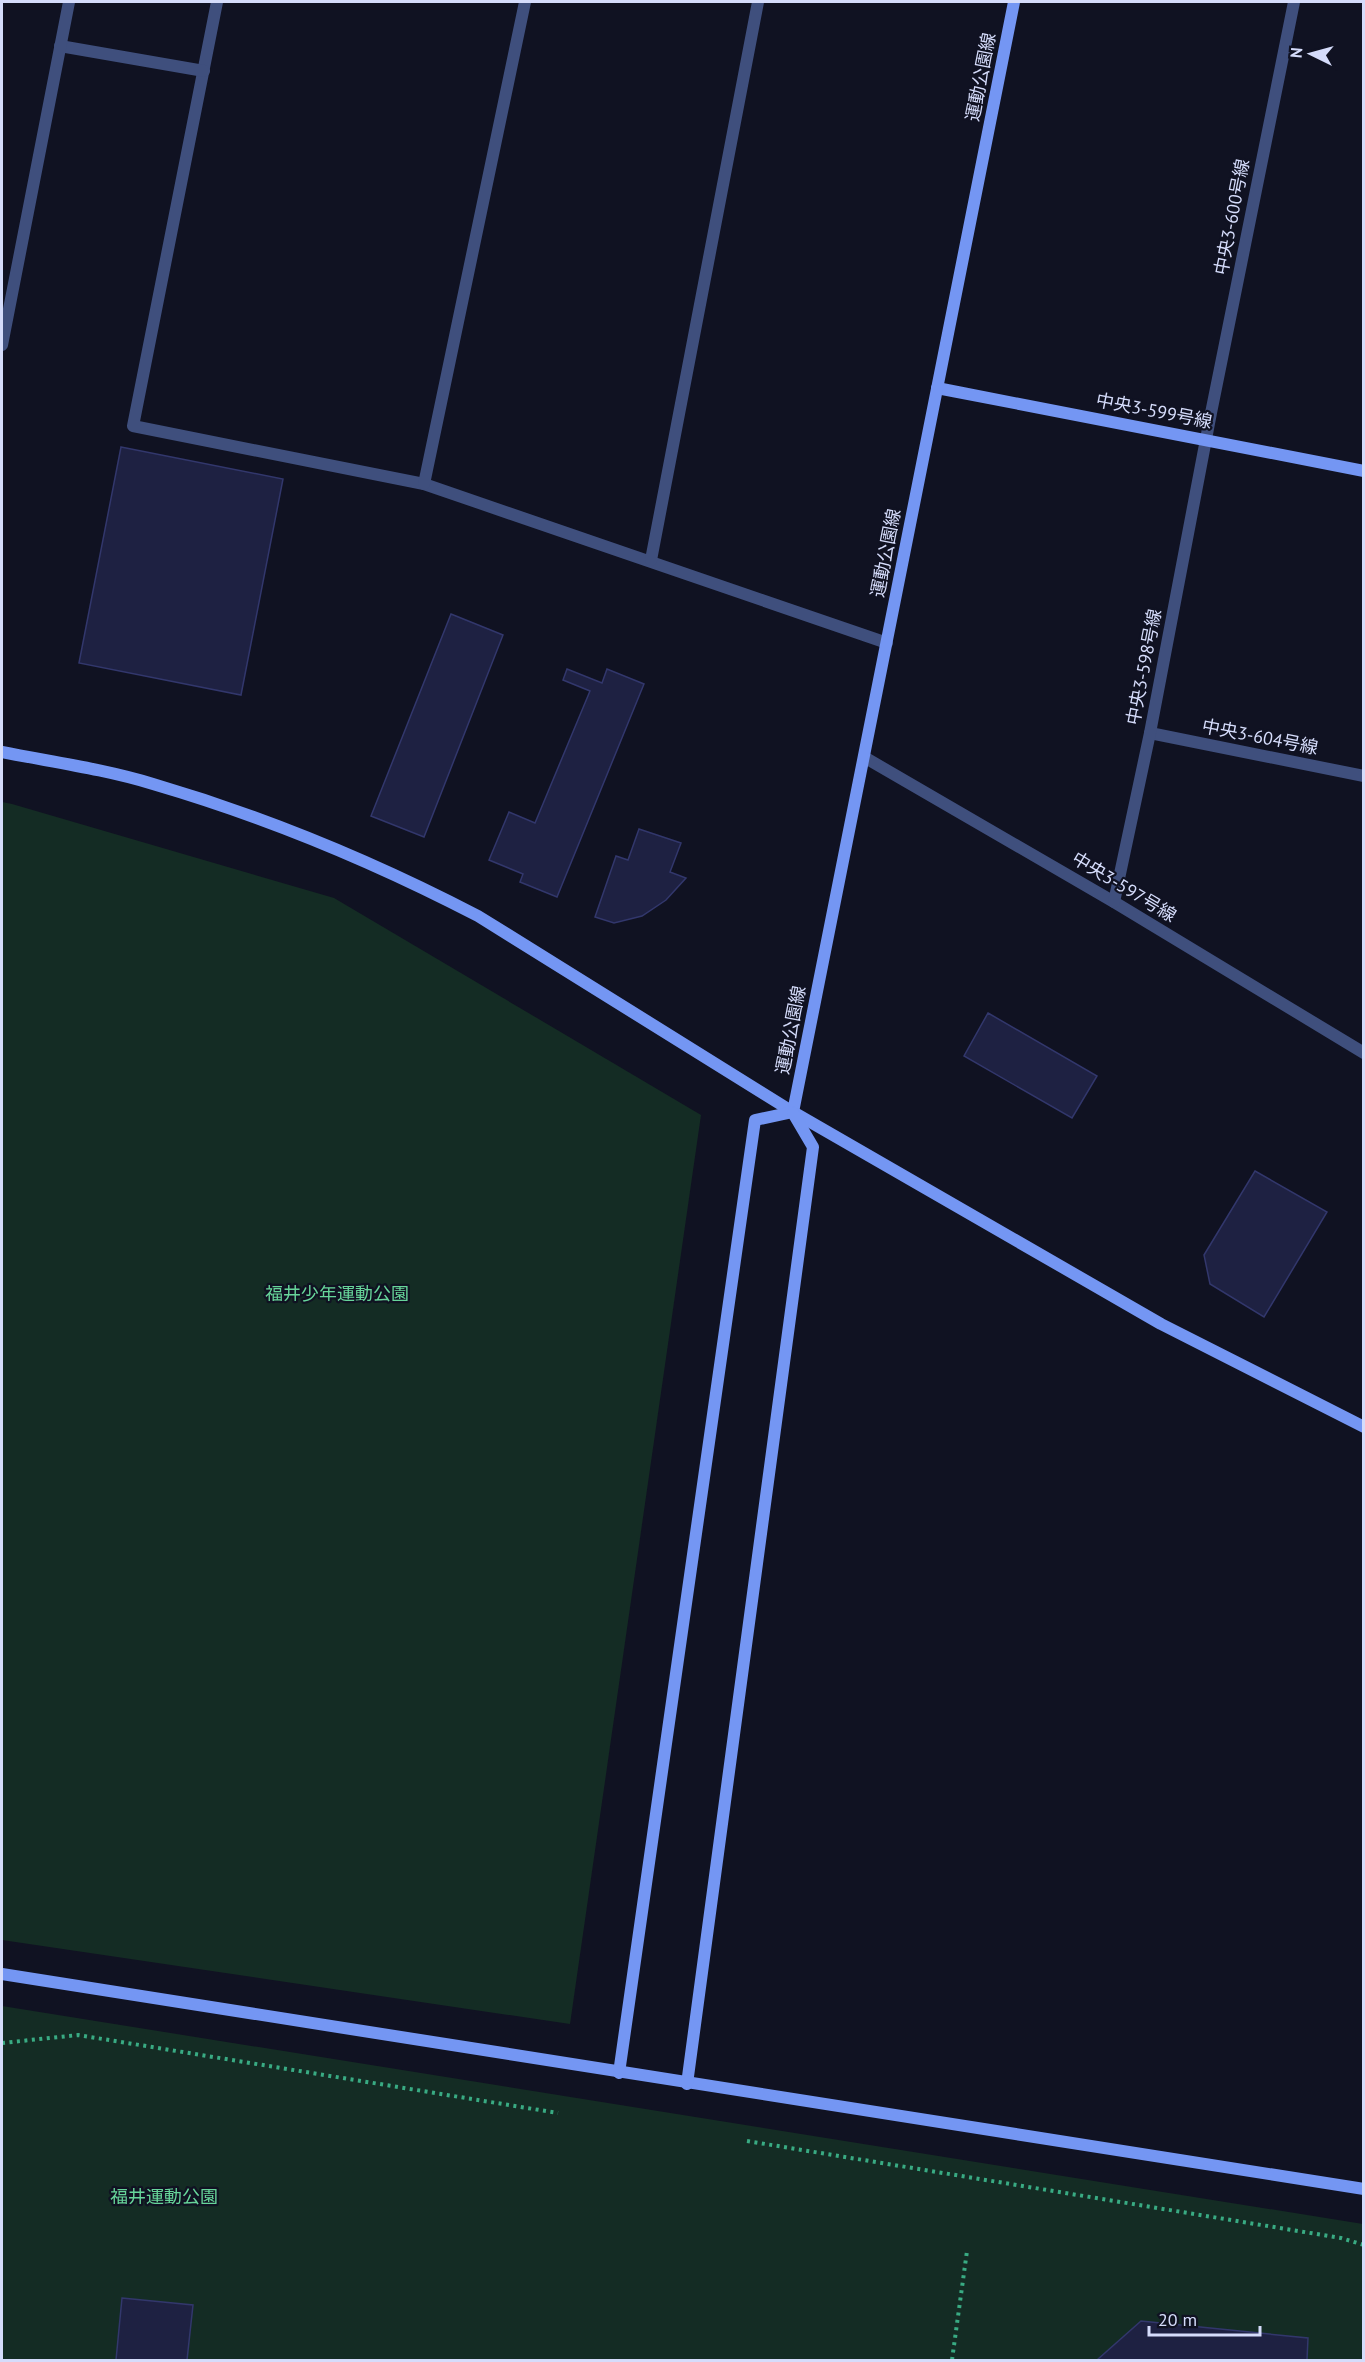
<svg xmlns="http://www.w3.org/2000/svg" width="1365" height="2362" font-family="'PT Sans','Noto Sans JP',sans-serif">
<rect width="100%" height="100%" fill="#101222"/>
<g fill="#142c24">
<polygon points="2,802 12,804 334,898 701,1115 570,2024 2,1940"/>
<polygon points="2,2006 1363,2224 1363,2360 2,2360"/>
</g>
<g fill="#1e2142" stroke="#32376c" stroke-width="1.5">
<polygon points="121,447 283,479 241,695 79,663"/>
<polygon points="451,614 503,635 424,837 371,816"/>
<polygon points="567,669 602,683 607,669 644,684 557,897 520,882 523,874 489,860 509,812 535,823 590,691 563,680"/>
<polygon points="639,829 681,843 670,872 686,878 666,900 642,916 614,923 595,917 616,856 628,860"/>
<polygon points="988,1013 1097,1076 1072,1118 964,1056"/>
<polygon points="1255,1171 1327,1212 1264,1317 1210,1284 1204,1255"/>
<polygon points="122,2298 193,2305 187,2360 116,2360"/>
<polygon points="1141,2321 1308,2338 1307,2360 1097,2360"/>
</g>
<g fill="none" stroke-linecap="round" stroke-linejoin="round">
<g stroke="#39ab83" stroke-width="4" stroke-dasharray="3 4.5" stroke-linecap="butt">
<polyline points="2,2043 78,2035 558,2113"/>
<polyline points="747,2141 1341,2238 1364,2245"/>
<polyline points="952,2360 967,2251"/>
</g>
<g stroke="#3f4f7d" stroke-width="12">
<polyline points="217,2 133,426 424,484 887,643"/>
<polyline points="60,46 204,71"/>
<polyline points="2,345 69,2"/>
<polyline points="424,484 525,2"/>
<polyline points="651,560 758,2"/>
<polyline points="1150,733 1364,776"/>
<polyline points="864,757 1114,902 1364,1053"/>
<polyline points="1114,902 1150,733 1211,413 1294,2"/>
</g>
<g stroke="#7496f3" stroke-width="12">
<polyline points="937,388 1364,471"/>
<path d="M2,752C52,762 104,769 153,784C266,817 374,862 478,916L793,1112L1161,1324L1364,1427"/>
<polyline points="793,1112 1014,2"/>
<polyline points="2,1974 1364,2189"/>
<polyline points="619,2073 755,1120 793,1112"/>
<polyline points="687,2084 813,1147 793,1113"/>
</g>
</g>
<g text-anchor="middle" stroke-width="4.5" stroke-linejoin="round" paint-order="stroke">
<g font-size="18" fill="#d5dcfb" stroke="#101222">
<text transform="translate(981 77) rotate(-79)" y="6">運動公園線</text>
<text transform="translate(1232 217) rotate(-79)" y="6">中央3-600号線</text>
<text transform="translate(1154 411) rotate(11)" y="6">中央3-599号線</text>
<text transform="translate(886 553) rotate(-79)" y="6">運動公園線</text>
<text transform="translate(1144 667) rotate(-79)" y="6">中央3-598号線</text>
<text transform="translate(1260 737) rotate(11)" y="6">中央3-604号線</text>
<text transform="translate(1124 887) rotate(31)" y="6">中央3-597号線</text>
<text transform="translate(791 1030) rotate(-79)" y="6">運動公園線</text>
</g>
<g font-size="18" fill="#67d59a" stroke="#101222">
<text x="337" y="1300">福井少年運動公園</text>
<text x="164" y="2203">福井運動公園</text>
</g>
</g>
<rect width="1365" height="2362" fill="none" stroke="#d5dcfb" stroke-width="6"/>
<g transform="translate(1311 54) rotate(275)" stroke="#101222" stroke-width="4.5" paint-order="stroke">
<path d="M0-4.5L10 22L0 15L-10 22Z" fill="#d5dcfb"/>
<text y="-9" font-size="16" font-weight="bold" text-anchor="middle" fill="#d5dcfb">N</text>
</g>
<path d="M1149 2326v9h111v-9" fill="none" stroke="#d5dcfb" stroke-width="3"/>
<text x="1158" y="2326" font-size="18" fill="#d5dcfb" stroke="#101222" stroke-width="4.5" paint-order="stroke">20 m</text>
</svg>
